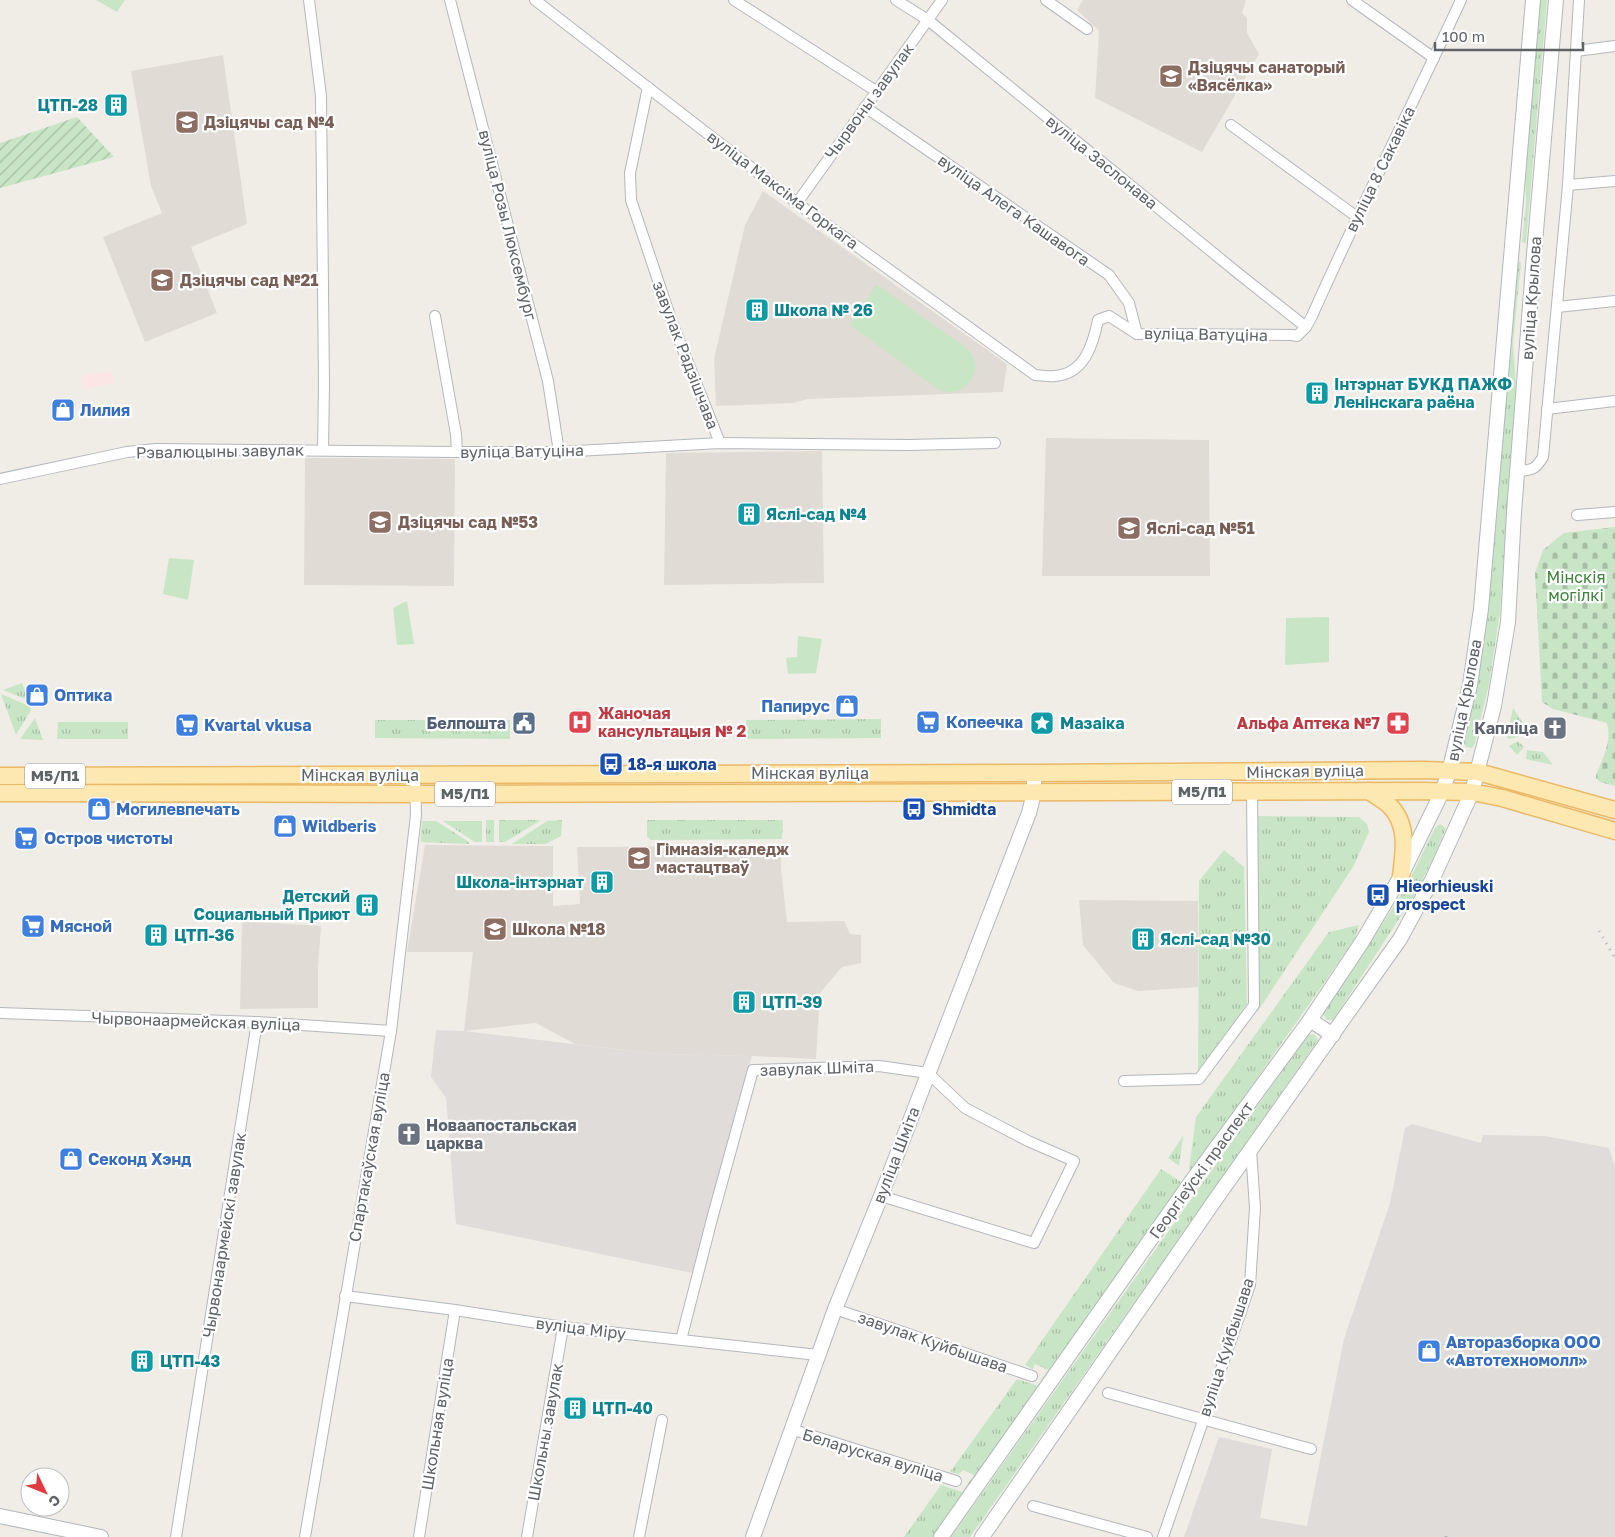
<svg xmlns="http://www.w3.org/2000/svg" width="1615" height="1537" font-family="'Golos Text',sans-serif">
<defs>
<pattern id="grass-tufts" width="24" height="20" patternUnits="userSpaceOnUse" patternTransform="scale(1.25)"><rect width="24" height="20" fill="#c8e6c5"/><path d="M3 7l-1-3M5 7V3M7 7l1-3M15 17l-1-3M17 17v-4M19 17l1-3" fill="none" stroke="#a6bea4"/></pattern>
<pattern id="cemetery-stones" width="16" height="16" patternUnits="userSpaceOnUse" patternTransform="scale(1.25)"><rect width="16" height="16" fill="#c8e6c5"/><path d="M2 7V4a2 2 0 0 1 4 0v3zM10 15v-3a2 2 0 0 1 4 0v3z" fill="#a6bea4"/></pattern>
<pattern id="garden-furrows" width="10" height="10" patternUnits="userSpaceOnUse" patternTransform="scale(1.25)"><rect width="10" height="10" fill="#c8e6c5"/><path d="M-1 1l2-2M0 10L10 0M9 11l2-2" fill="none" stroke="#a6bea4"/></pattern>
</defs>
<rect width="100%" height="100%" fill="#f0ede7"/>
<g fill="#dfdcd9">
<polygon points="436,1030 464,1031 658,1054 752,1056 692,1273 456,1224 446,1098 431,1077"/>
<polygon points="1412,1124 1481,1143 1483,1135 1545,1136 1609,1148 1615,1167 1615,1537 1184,1537 1219,1437 1272,1449 1260,1518 1307,1526 1344,1339 1390,1203 1405,1128"/>
</g>
<g fill="#e0dcd5">
<polygon points="1083,0 1246,0 1242,13 1247,18 1247,33 1259,54 1202,152 1095,98 1099,31 1077,10"/>
<polygon points="223,55 247,224 191,247 217,313 145,342 103,237 162,213 151,186 131,71"/>
<polygon points="763,191 1007,364 1003,392 808,399 793,403 716,406 714,359 745,225"/>
<polygon points="1046,438 1209,440 1210,576 1042,576"/>
<polygon points="822,451 824,583 664,585 666,453"/>
<polygon points="305,458 455,459 454,586 304,585"/>
<polygon points="425,845 553,846 553,906 580,904 577,847 781,846 781,869 787,922 844,921 850,934 861,935 861,963 842,967 820,993 816,1059 752,1056 658,1054 575,1044 536,1023 464,1031 473,952 407,952"/>
<polygon points="1079,900 1198,901 1198,987 1138,991 1114,983 1083,945"/>
<polygon points="242,921 321,926 318,967 318,1008 240,1009"/>
</g>
<polygon fill="#fbe5e5" points="111,371 114,383 84,389 81,376"/>
<g fill="url(#grass-tufts)">
<polygon points="96,0 125,0 117,12"/>
<polygon points="1539,0 1547,0 1526,243 1522,242 1526,203 1525,162"/>
<polygon points="1517,262 1521,263 1513,343 1516,387 1500,612 1489,684 1475,743 1472,748 1466,747 1464,743 1464,738 1475,693 1484,645"/>
<polygon points="22,683 28,700 3,690"/>
<polygon points="1,694 29,706 31,710 16,735"/>
<polygon points="1513,708 1525,726 1518,737 1508,739 1507,736"/>
<polygon points="35,718 43,740 20,739"/>
<polygon points="881,719 881,738 746,739 746,720"/>
<polygon points="375,720 510,720 510,739 375,738"/>
<polygon points="58,722 128,722 128,739 57,739"/>
<polygon points="1518,741 1524,747 1517,755 1509,746"/>
<polygon points="1527,750 1543,752 1553,765 1526,759"/>
<polygon points="1256,816 1359,817 1367,824 1369,832 1353,867 1258,1011"/>
<rect x="486" y="820" width="8" height="22"/>
<polygon points="499,820 541,820 505,842 499,842"/>
<polygon points="562,820 561,836 546,844 512,844 547,821"/>
<polygon points="647,820 783,820 782,839 651,840 647,837"/>
<polygon points="422,821 436,821 469,842 469,844 421,842"/>
<polygon points="443,821 482,821 482,842 475,842"/>
<polygon points="1440,824 1446,828 1433,859 1414,896 1333,1020 1327,1020 1323,1014 1405,889 1435,828"/>
<polygon points="1224,850 1244,867 1247,1004 1198,1071 1199,881"/>
<polygon points="1359,925 1354,940 1192,1171 1189,1169 1196,1117 1329,932"/>
<polygon points="1314,1034 1318,1040 970,1537 951,1537 1308,1035"/>
<polygon points="1183,1136 1179,1166 1168,1158"/>
<polygon points="1161,1169 1184,1184 934,1537 904,1537 941,1485 962,1492 974,1475 963,1470 959,1474 950,1472 1017,1379 1038,1386 1048,1370 1035,1364 1033,1369 1025,1365"/>
</g>
<path fill="url(#cemetery-stones)" d="M1615,527V786L1600,782L1596,778C1596,773 1599,769 1601,763C1606,752 1611,735 1607,723L1553,709L1542,702L1535,573L1543,550L1564,533Z"/>
<g fill="#c8e6c5">
<path d="M876,284L969,350C971,353 974,357 975,361C979,375 966,391 951,392C947,393 943,391 939,390L850,325Z"/>
<polygon points="169,558 194,560 188,600 163,594"/>
<polygon points="407,601 414,644 397,645 393,608"/>
<polygon points="1329,617 1329,662 1285,665 1286,618"/>
<polygon points="798,636 822,639 816,673 788,674 786,658 797,657"/>
</g>
<polygon fill="url(#garden-furrows)" points="77,117 114,157 0,188 0,143"/>
<g fill="none" stroke-linecap="round" stroke-linejoin="round">
<g stroke="#b4b7bb" stroke-width="12">
<g id="minor">
<polyline points="309,0 321,96 324,384 323,450"/>
<polyline points="450,0 548,381 559,452"/>
<path d="M535,0L797,203L1035,375C1041,375 1048,377 1055,376C1084,374 1093,345 1098,320L1109,316L1137,334L1292,335L1297,336L1306,327L1312,316C1359,210 1412,106 1461,0"/>
<polyline points="734,0 876,91"/>
<polyline points="896,0 928,20 1239,274 1306,327"/>
<polyline points="1046,0 1087,29"/>
<polyline points="1352,0 1434,58"/>
<polyline points="1576,51 1615,46"/>
<polyline points="648,87 630,173 631,200 673,325 720,443"/>
<polyline points="865,107 1109,275 1129,303 1137,334"/>
<polyline points="1231,125 1357,217"/>
<polyline points="1568,185 1615,181"/>
<polyline points="797,203 942,0"/>
<polyline points="1557,307 1615,301"/>
<polyline points="435,316 456,434 457,452"/>
<polyline points="1547,409 1615,401"/>
<path d="M1518,471C1532,470 1535,470 1543,457L1568,185L1579,0"/>
<polyline points="0,479 127,452 156,449 457,452 559,452 720,443 908,445 995,443"/>
<polyline points="1577,515 1615,512"/>
<polyline points="0,1013 257,1022 391,1031"/>
<polyline points="1124,1081 1199,1079 1254,1005 1252,792"/>
<polyline points="345,1296 455,1310 563,1327 818,1355"/>
<polyline points="835,1309 1032,1376"/>
<polyline points="681,1340 712,1219 753,1070 879,1066 928,1073 965,1108 1028,1141 1074,1161 1034,1243 881,1196"/>
<polyline points="1108,1393 1311,1449"/>
<polyline points="791,1429 956,1481"/>
<polyline points="1033,1506 1147,1537"/>
<polyline points="176,1537 257,1022"/>
<polyline points="305,1537 391,1031 416,815 415,775"/>
<polyline points="419,1537 455,1310"/>
<polyline points="527,1537 563,1327"/>
<polyline points="639,1537 662,1420"/>
<polyline points="1163,1537 1250,1285 1255,1208 1251,1150"/>
</g>
</g>
<g stroke="#b3b7bb" stroke-width="16">
<g id="secondary">
<polyline points="1310,1020 1333,1035"/>
<polyline points="0,1516 101,1537"/>
<polyline points="753,1537 835,1309 881,1196 1029,813 1034,793 1034,773"/>
<polyline points="941,1537 1191,1182 1310,1020 1362,942 1401,876 1442,792 1449,772 1470,685 1481,609 1533,0"/>
<polyline points="982,1537 1215,1200 1400,939 1432,880 1472,792 1494,706 1508,622 1514,512 1534,254 1556,0"/>
</g>
</g>
<g stroke="#ecb864" stroke-width="19">
<g id="primary">
<polyline points="0,776 1034,773 1424,770 1478,772 1615,810"/>
<path d="M1369,791C1376,796 1383,800 1389,805C1409,824 1404,852 1401,876"/>
<polyline points="0,793 415,794 1422,791 1472,792 1502,798 1615,831"/>
</g>
</g>
<use href="#minor" stroke="#fff" stroke-width="10"/>
<use href="#secondary" stroke="#fff" stroke-width="14"/>
<use href="#primary" stroke="#fce8b0" stroke-width="16"/>
<g stroke="#b5b6b6" stroke-width="3" stroke-dasharray="1 6" stroke-linecap="butt">
<polyline points="1599,931 1615,958"/>
<polyline points="1446,1537 1446,1532"/>
</g>
</g>
<defs>
<g id="school-square" transform="scale(1.25)"><rect x="-9" y="-9" width="18" height="18" rx="4" fill="#8d6e63" stroke="#fff"/><path d="M0-5L7-2L0 1L-7-2ZM-4 1L0 2.5L4 1V4Q0 6-4 4Z" fill="#fff"/></g>
<g id="building-square" transform="scale(1.25)"><rect x="-9" y="-9" width="18" height="18" rx="4" fill="#0f9aa8" stroke="#fff"/><path d="M-4-6H4V6H1V3H-1V6H-4ZM-2.5-4.3h1.7v1.8h-1.7ZM.8-4.3h1.7v1.8H.8ZM-2.5-1h1.7V.8h-1.7ZM.8-1h1.7V.8H.8Z" fill="#fff"/></g>
<g id="shop-square" transform="scale(1.25)"><rect x="-9" y="-9" width="18" height="18" rx="4" fill="#3f7fe0" stroke="#fff"/><path d="M-5-2.5h2.3a2.7 3.5 0 0 1 5.4 0H5L5.5 6h-11ZM-1.5-2.5h3a1.5 2.3 0 0 0-3 0Z" fill="#fff"/></g>
<g id="hospital-square" transform="scale(1.25)"><rect x="-9" y="-9" width="18" height="18" rx="4" fill="#e0444e" stroke="#fff"/><path d="M-5-5h3v3.5h4V-5h3V5h-3V1.5h-4V5h-3Z" fill="#fff"/></g>
<g id="supermarket-square" transform="scale(1.25)"><rect x="-9" y="-9" width="18" height="18" rx="4" fill="#3f7fe0" stroke="#fff"/><path d="M-6-5.5h2.5l.6 2H6L4.5 2H-2.5L-4.4-4H-6ZM-1.5 3.2a1.3 1.3 0 1 0 .1 0ZM3 3.2a1.3 1.3 0 1 0 .1 0Z" fill="#fff"/></g>
<g id="civic-square" transform="scale(1.25)"><rect x="-9" y="-9" width="18" height="18" rx="4" fill="#5c6f8a" stroke="#fff"/><path d="M-.6-6.5H3V-4.5H.6V-3L4-1V1h2V6H-6V1h2V-1L-.6-3ZM-1.2 2.5V6h2.4V2.5Z" fill="#fff"/></g>
<g id="sight-square" transform="scale(1.25)"><rect x="-9" y="-9" width="18" height="18" rx="4" fill="#0f9aa8" stroke="#fff"/><path d="M0-6L1.8-2.2L6-1.7L2.9 1.2L3.7 5.4L0 3.3L-3.7 5.4L-2.9 1.2L-6-1.7L-1.8-2.2Z" fill="#fff"/></g>
<g id="pharmacy-square" transform="scale(1.25)"><rect x="-9" y="-9" width="18" height="18" rx="4" fill="#e0444e" stroke="#fff"/><path d="M-2-6h4v4h4v4h-4v4h-4v-4h-4v-4h4Z" fill="#fff"/></g>
<g id="church-square" transform="scale(1.25)"><rect x="-9" y="-9" width="18" height="18" rx="4" fill="#6b7280" stroke="#fff"/><path d="M-1.2-6h2.4v3.5h3.3v2.4h-3.3V6h-2.4V-.1h-3.3v-2.4h3.3Z" fill="#fff"/></g>
<g id="bus-square" transform="scale(1.25)"><rect x="-9" y="-9" width="18" height="18" rx="4" fill="#1a4fb4" stroke="#fff"/><path d="M-5-6H5V4H4V6H2V4H-2V6H-4V4H-5ZM-3.5-4V0h7V-4ZM-3.5 1.2v1.5H-2V1.2ZM2 1.2v1.5H3.5V1.2Z" fill="#fff"/></g>
</defs>
<g fill-rule="evenodd">
<use href="#school-square" x="1171" y="76"/>
<use href="#building-square" x="116" y="105"/>
<use href="#school-square" x="187" y="122"/>
<use href="#school-square" x="162" y="280"/>
<use href="#building-square" x="757" y="310"/>
<use href="#building-square" x="1317" y="393"/>
<use href="#shop-square" x="63" y="410"/>
<use href="#building-square" x="749" y="514"/>
<use href="#school-square" x="380" y="522"/>
<use href="#school-square" x="1129" y="528"/>
<use href="#shop-square" x="37" y="695"/>
<use href="#shop-square" x="847" y="706"/>
<use href="#hospital-square" x="580" y="722"/>
<use href="#supermarket-square" x="928" y="722"/>
<use href="#civic-square" x="524" y="723"/>
<use href="#sight-square" x="1042" y="723"/>
<use href="#pharmacy-square" x="1398" y="723"/>
<use href="#supermarket-square" x="187" y="725"/>
<use href="#church-square" x="1555" y="728"/>
<use href="#bus-square" x="611" y="764"/>
<use href="#shop-square" x="99" y="809"/>
<use href="#bus-square" x="914" y="809"/>
<use href="#shop-square" x="285" y="826"/>
<use href="#supermarket-square" x="26" y="838"/>
<use href="#school-square" x="639" y="858"/>
<use href="#building-square" x="602" y="882"/>
<use href="#bus-square" x="1378" y="895"/>
<use href="#building-square" x="367" y="905"/>
<use href="#supermarket-square" x="33" y="926"/>
<use href="#school-square" x="495" y="929"/>
<use href="#building-square" x="156" y="935"/>
<use href="#building-square" x="1143" y="939"/>
<use href="#building-square" x="744" y="1002"/>
<use href="#church-square" x="409" y="1134"/>
<use href="#shop-square" x="71" y="1159"/>
<use href="#shop-square" x="1429" y="1351"/>
<use href="#building-square" x="142" y="1361"/>
<use href="#building-square" x="575" y="1408"/>
</g>
<g text-anchor="middle" stroke-width="4.5" stroke-linejoin="round" paint-order="stroke">
<g fill="#fff" stroke="#8e9294" stroke-width="1">
<rect x="25" y="763.5" width="60" height="25" rx="4"/>
<rect x="1172" y="779.5" width="60" height="25" rx="4"/>
<rect x="435" y="781.5" width="60" height="25" rx="4"/>
</g>
<g font-size="15" font-weight="bold" fill="#5e6366">
<text x="55" y="781">М5/П1</text>
<text x="1202" y="797">М5/П1</text>
<text x="465" y="799">М5/П1</text>
</g>
<g font-size="16" font-weight="bold" fill="#785e54" stroke="#fff" text-anchor="start">
<text x="1188" y="73">Дзіцячы санаторый<tspan x="1188" dy="18">«Вясёлка»</tspan></text>
<text x="204" y="128">Дзіцячы сад №4</text>
<text x="180" y="286">Дзіцячы сад №21</text>
<text x="398" y="528">Дзіцячы сад №53</text>
<text x="1146" y="534">Яслі-сад №51</text>
<text x="656" y="855">Гімназія-каледж<tspan x="656" dy="18">мастацтваў</tspan></text>
<text x="512" y="935">Школа №18</text>
</g>
<g font-size="16" fill="#5e6366" stroke="#fff">
<text transform="translate(869 101) rotate(-54)" y="6">Чырвоны завулак</text>
<text transform="translate(1102 162) rotate(39)" y="6">вуліца Заслонава</text>
<text transform="translate(1380 169) rotate(-64)" y="6">вуліца 8 Сакавіка</text>
<text transform="translate(783 190) rotate(37)" y="6">вуліца Максіма Горкага</text>
<text transform="translate(1014 210) rotate(35)" y="6">вуліца Алега Кашавога</text>
<text transform="translate(508 225) rotate(76)" y="6">вуліца Розы Люксембург</text>
<text transform="translate(1531 298) rotate(-86)" y="6">вуліца Крылова</text>
<text transform="translate(1206 334) rotate(1)" y="6">вуліца Ватуціна</text>
<text transform="translate(686 355) rotate(69)" y="6">завулак Радзішчава</text>
<text transform="translate(220 451) rotate(-1)" y="6">Рэвалюцыны завулак</text>
<text transform="translate(522 451) rotate(-1)" y="6">вуліца Ватуціна</text>
<text transform="translate(1464 700) rotate(-79)" y="6">вуліца Крылова</text>
<text transform="translate(1305 771) rotate(-1)" y="6">Мінская вуліца</text>
<text x="810" y="779">Мінская вуліца</text>
<text x="360" y="781">Мінская вуліца</text>
<text transform="translate(196 1021) rotate(2)" y="6">Чырвонаармейская вуліца</text>
<text transform="translate(817 1068) rotate(-2)" y="6">завулак Шміта</text>
<text transform="translate(896 1155) rotate(-69)" y="6">вуліца Шміта</text>
<text transform="translate(369 1157) rotate(-80)" y="6">Спартакаўская вуліца</text>
<text transform="translate(1201 1170) rotate(-54)" y="6">Георгіеўскі праспект</text>
<text transform="translate(224 1235) rotate(-81)" y="6">Чырвонаармейскі завулак</text>
<text transform="translate(581 1328) rotate(7)" y="6">вуліца Міру</text>
<text transform="translate(933 1342) rotate(19)" y="6">завулак Куйбышава</text>
<text transform="translate(1226 1347) rotate(-72)" y="6">вуліца Куйбышава</text>
<text transform="translate(437 1424) rotate(-81)" y="6">Школьная вуліца</text>
<text transform="translate(545 1432) rotate(-80)" y="6">Школьны завулак</text>
<text transform="translate(873 1455) rotate(17)" y="6">Беларуская вуліца</text>
</g>
<g font-size="16" font-weight="bold" fill="#0d838f" stroke="#fff" text-anchor="start">
<text x="98" y="111" text-anchor="end">ЦТП-28</text>
<text x="774" y="316">Школа № 26</text>
<text x="1334" y="390">Інтэрнат БУКД ПАЖФ<tspan x="1334" dy="18">Ленінскага раёна</tspan></text>
<text x="766" y="520">Яслі-сад №4</text>
<text x="1060" y="729">Мазаіка</text>
<text x="584" y="888" text-anchor="end">Школа-інтэрнат</text>
<text x="350" y="902" text-anchor="end">Детский<tspan x="350" dy="18">Социальный Приют</tspan></text>
<text x="174" y="941">ЦТП-36</text>
<text x="1160" y="945">Яслі-сад №30</text>
<text x="762" y="1008">ЦТП-39</text>
<text x="160" y="1367">ЦТП-43</text>
<text x="592" y="1414">ЦТП-40</text>
</g>
<g font-size="16" font-weight="bold" fill="#366cbe" stroke="#fff" text-anchor="start">
<text x="80" y="416">Лилия</text>
<text x="54" y="701">Оптика</text>
<text x="830" y="712" text-anchor="end">Папирус</text>
<text x="946" y="728">Копеечка</text>
<text x="204" y="731">Kvartal vkusa</text>
<text x="116" y="815">Могилевпечать</text>
<text x="302" y="832">Wildberis</text>
<text x="44" y="844">Остров чистоты</text>
<text x="50" y="932">Мясной</text>
<text x="88" y="1165">Секонд Хэнд</text>
<text x="1446" y="1348">Авторазборка ООО<tspan x="1446" dy="18">«Автотехномолл»</tspan></text>
</g>
<g font-size="16" fill="#3d8339" stroke="#fff">
<text x="1576" y="583">Мінскія<tspan x="1576" dy="18">могілкі</tspan></text>
</g>
<g font-size="16" font-weight="bold" fill="#be3a42" stroke="#fff" text-anchor="start">
<text x="598" y="719">Жаночая<tspan x="598" dy="18">кансультацыя № 2</tspan></text>
<text x="1380" y="729" text-anchor="end">Альфа Аптека №7</text>
</g>
<g font-size="16" font-weight="bold" fill="#4e5e75" stroke="#fff" text-anchor="end">
<text x="506" y="729">Белпошта</text>
</g>
<g font-size="16" font-weight="bold" fill="#5b616d" stroke="#fff" text-anchor="end">
<text x="1538" y="734">Капліца</text>
<text x="426" y="1131" text-anchor="start">Новаапостальская<tspan x="426" dy="18">царква</tspan></text>
</g>
<g font-size="16" font-weight="bold" fill="#164399" stroke="#fff" text-anchor="start">
<text x="628" y="770">18-я школа</text>
<text x="932" y="815">Shmidta</text>
<text x="1396" y="892">Hieorhieuski<tspan x="1396" dy="18">prospect</tspan></text>
</g>
</g>
<g transform="translate(45 1492) rotate(133)"><circle r="24" fill="#ffffff" stroke="#bfc1c2"/>
<path d="M0-4L9 19L0 12L-9 19Z" fill="#e23a3e"/>
<text y="-8" font-size="14" font-weight="bold" text-anchor="middle" fill="#5e6366">С</text>
</g>
<path d="M1435 42v8h148v-8" fill="none" stroke="#5e6366" stroke-width="2.5"/>
<text x="1442" y="42" font-size="15" fill="#5e6366" stroke="#ffffff" stroke-width="4" paint-order="stroke">100 m</text>
</svg>
